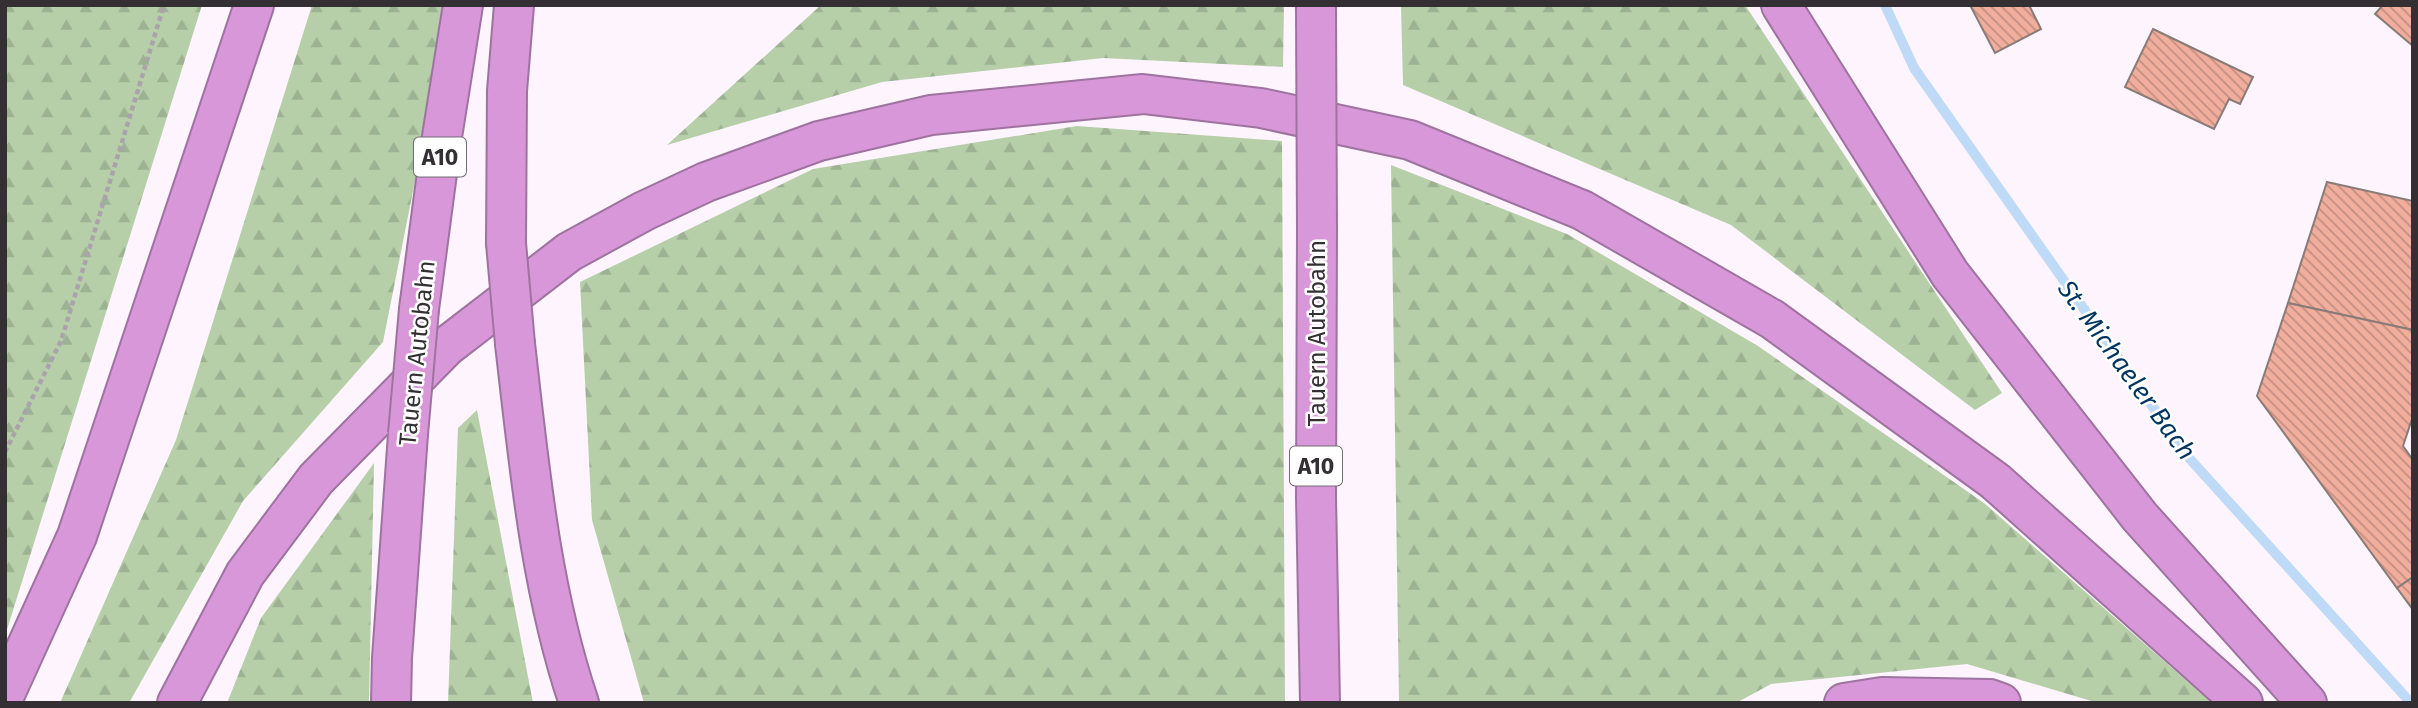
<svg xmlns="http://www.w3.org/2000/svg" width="2418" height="708" font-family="'Fira Sans',sans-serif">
<defs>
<pattern id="forest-firs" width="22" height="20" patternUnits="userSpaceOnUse" patternTransform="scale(1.75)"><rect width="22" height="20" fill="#b6cfa9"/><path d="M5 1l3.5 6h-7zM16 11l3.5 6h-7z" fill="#9db292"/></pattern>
<pattern id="building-back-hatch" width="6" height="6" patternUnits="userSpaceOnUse" patternTransform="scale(1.75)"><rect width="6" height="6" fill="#f1ae9d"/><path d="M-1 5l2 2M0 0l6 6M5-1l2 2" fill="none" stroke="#c48e81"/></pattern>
</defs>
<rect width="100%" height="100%" fill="#fdf4fe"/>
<g fill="url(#forest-firs)">
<polygon points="5,5 202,5 5,636"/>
<polygon points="312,5 450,5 383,342 243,501 129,703 60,703 176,440"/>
<polygon points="821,5 1284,5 1283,67 1103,58 882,82 667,145"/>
<polygon points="1401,5 1745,5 2002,393 1975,410 1731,225 1403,85"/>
<polygon points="1077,126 1282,141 1285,703 644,703 592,520 580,282 813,169"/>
<polygon points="1391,165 1567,234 1758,346 1984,503 2212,703 2098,703 1967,664 1771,684 1736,703 1399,703"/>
<polygon points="477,410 533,703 448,703 458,428"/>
<polygon points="374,463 369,703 227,703 261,618"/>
</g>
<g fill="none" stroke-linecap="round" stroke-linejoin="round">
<polyline stroke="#bfdaf7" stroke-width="10" points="1885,5 1914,68 2189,458 2411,703"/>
</g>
<g fill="url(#building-back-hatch)" stroke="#887b78" stroke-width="2">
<polygon points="1970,5 2029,5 2041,29 1995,53"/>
<polygon points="2383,5 2413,5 2413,46 2375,14"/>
<polygon points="2153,29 2253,77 2240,104 2229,99 2214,129 2125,87"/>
<polygon points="2327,182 2413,201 2413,330 2288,303"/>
<polygon points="2288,303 2413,330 2413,416 2403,446 2413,460 2413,577 2397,588 2257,396"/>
<polygon points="2413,577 2413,610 2397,588"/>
</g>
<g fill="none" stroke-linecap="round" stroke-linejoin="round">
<g stroke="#9e739f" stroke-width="42">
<g id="highway">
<polyline points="1781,5 1950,274 2140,517 2307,703"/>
<polyline points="1317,230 1316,497 1320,703"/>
<polyline points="506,243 507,91 514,5"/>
<polyline points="419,309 441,143 463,5"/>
<path d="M515,344C529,464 540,588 579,703"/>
<polyline points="5,694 77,536 254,5"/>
<polyline points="177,703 245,574 316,479 447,346 569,252 644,211 706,182 819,141 931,115 1143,94 1261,108 1410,140 1582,210 1772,319 1995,481 2243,703"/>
<polyline points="391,703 392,658 408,434"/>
<polyline points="1844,703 1882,697 1990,699 2001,703"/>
</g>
</g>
<polyline stroke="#aaa3ab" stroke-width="4.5" stroke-dasharray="5 3.5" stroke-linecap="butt" points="5,452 61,341 164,5"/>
<use href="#highway" stroke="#d897d9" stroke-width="38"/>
<g stroke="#9e739f" stroke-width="42" stroke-linecap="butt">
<g id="highway-bridge">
<polyline points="1316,6 1317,230"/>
<polyline points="506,243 515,344"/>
<polyline points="408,434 419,309"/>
</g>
</g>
<use href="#highway-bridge" stroke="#d897d9" stroke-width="38"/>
</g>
<g text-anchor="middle" stroke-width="5" stroke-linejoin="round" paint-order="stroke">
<g fill="#fff" stroke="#706d70" stroke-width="2">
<rect x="414" y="137.5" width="52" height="39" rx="5"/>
<rect x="1290" y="446.5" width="52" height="39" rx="5"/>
</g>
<g font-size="23" font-weight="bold" fill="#332f33">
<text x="440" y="165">A10</text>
<text x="1316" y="474">A10</text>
</g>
<g font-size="24" fill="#332f33" stroke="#fff">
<text transform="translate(1317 333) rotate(-90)" y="8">Tauern Autobahn</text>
<text transform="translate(417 353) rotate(-84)" y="8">Tauern Autobahn</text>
</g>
<g font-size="26" font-style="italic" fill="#01355f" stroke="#fff">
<text transform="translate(2127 370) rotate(54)" y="9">St. Michaeler Bach</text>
</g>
</g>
<rect width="2418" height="708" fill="none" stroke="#332f33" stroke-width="14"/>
</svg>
